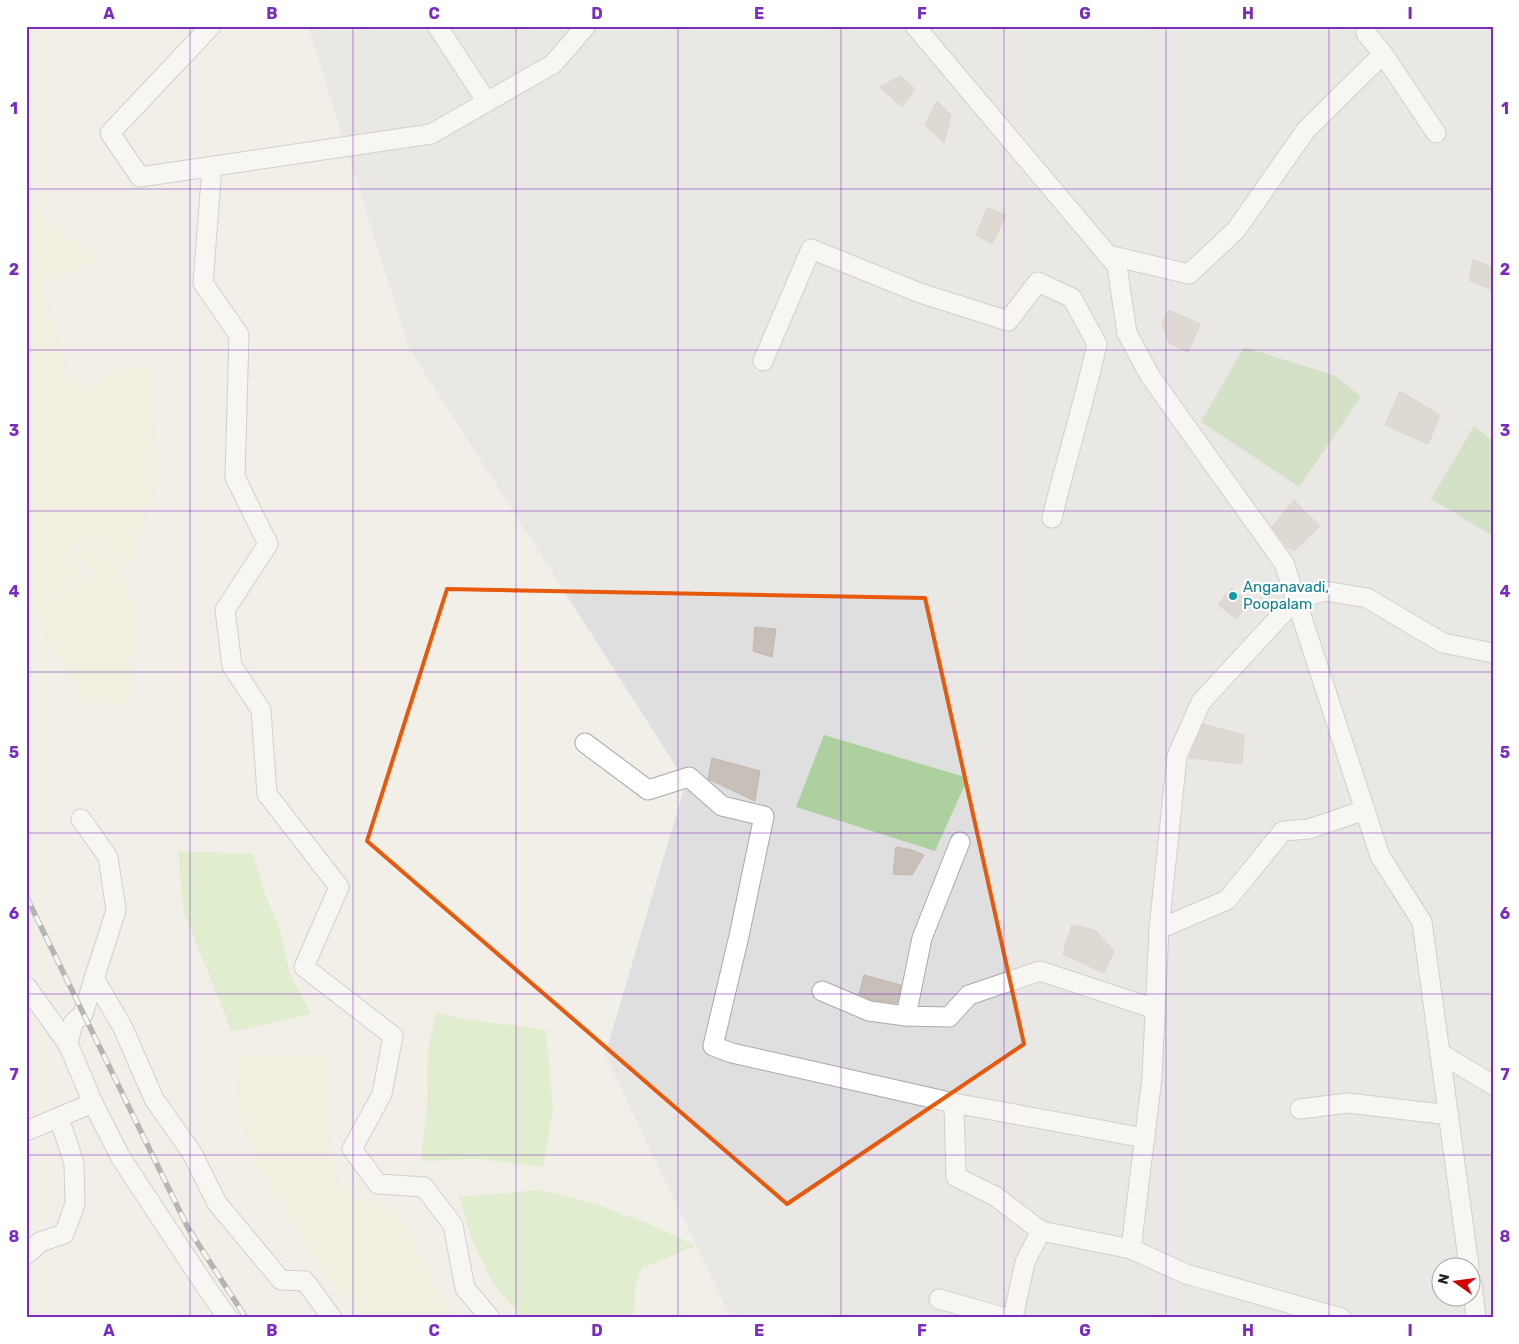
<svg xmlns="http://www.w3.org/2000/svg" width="1519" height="1344" font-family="Rubik,sans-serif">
<rect width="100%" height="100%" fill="#f2efe9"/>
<path fill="#e0dfdf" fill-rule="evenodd" d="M308,26H1493V1318H731L605,1055L686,782L409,348ZM1442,1266H1472V1296H1442Z"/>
<g fill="#eef0d5">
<polygon points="26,201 99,261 43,282 57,337 71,379 93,388 122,366 150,368 157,481 128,575 94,534 71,547 83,576 44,602 94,576 77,552 96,539 134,596 132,707 83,700 32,610 26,612"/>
<polygon points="325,1054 330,1145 340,1187 400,1216 426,1263 453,1318 363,1318 331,1281 259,1171 242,1120 234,1055"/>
</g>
<g fill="#cdebb0">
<polygon points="178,851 253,854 265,894 280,930 290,974 311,1014 232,1032 184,913"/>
<polygon points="436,1013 465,1019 546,1030 553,1110 543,1167 478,1159 421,1161 427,1104 428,1049"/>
<polygon points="542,1190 596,1204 652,1225 696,1246 642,1268 636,1284 634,1311 630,1318 522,1318 493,1283 471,1238 459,1197"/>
</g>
<g fill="#add19e">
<polygon points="1244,347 1336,376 1361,397 1299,487 1201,422"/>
<polygon points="1474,426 1493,441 1493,536 1431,499"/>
<polygon points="824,735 968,778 935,851 796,807"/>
</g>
<g fill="#c7bfb8" stroke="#c4b6ab">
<polygon points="900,76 915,89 902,107 880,87"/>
<polygon points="937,101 951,115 944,143 925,125"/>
<polygon points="987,208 1006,215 992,244 976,235"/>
<polygon points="1473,260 1493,267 1493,290 1469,280"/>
<polygon points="1169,310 1200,324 1188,352 1169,343 1162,324"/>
<polygon points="1400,391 1440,415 1428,444 1385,425"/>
<polygon points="1294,500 1320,526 1294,551 1287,547 1272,527"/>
<polygon points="1232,588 1249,603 1236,619 1218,604"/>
<polygon points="755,627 776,629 772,657 753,651"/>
<polygon points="1203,724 1244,735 1242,764 1189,758"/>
<polygon points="712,758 760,771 755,801 708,779"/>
<polygon points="896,847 912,850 924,855 912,875 893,874"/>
<polygon points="1072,925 1095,930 1114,951 1104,973 1063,954"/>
<polygon points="864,975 901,985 897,1003 872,1000 859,994"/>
</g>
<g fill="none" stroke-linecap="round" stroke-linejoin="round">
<g stroke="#a9a9a9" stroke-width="21">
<g id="minor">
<polyline points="211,26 110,133 140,177 431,134 553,64 586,26"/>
<polyline points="437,26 487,102"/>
<polyline points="915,26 1117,266 1127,333 1150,376 1284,563 1380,856 1422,922 1469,1266"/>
<polyline points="1366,26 1366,33 1383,54"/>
<polyline points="212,167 203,283 239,335 235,477 268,544 225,610 232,666 261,710 267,794 339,887 304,967 393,1036 382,1094 352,1149 378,1184 424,1187 453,1225 465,1288 490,1318"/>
<polyline points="1108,255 1189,274 1236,230 1306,130 1383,54 1436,133"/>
<path d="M763,361L811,249L920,293L1008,321L1038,282L1072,298L1097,344C1084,403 1066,460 1052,518"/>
<polyline points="585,743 648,790 689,777 722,806 764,816 739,936 713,1046 732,1053 954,1103 1145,1138"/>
<polyline points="960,842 922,938 906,1016 949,1017 969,995 1040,971 1155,1009"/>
<polyline points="1159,929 1227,900 1283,831 1309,829 1365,810"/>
<polyline points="94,978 123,1028 154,1099 192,1153 217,1203 281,1280 305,1281 332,1318"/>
<polyline points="26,986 68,1044 93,1103 26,1131"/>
<polyline points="822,991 869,1011 906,1016"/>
<polyline points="68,1044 73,1023 83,1014 116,910 108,857 81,819"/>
<polyline points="1440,1053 1493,1085"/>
<polyline points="93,1103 121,1158 206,1287 228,1318"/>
<polyline points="954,1103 956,1177 995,1196 1041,1231 1131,1249 1186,1274 1341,1318"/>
<polyline points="1300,1109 1348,1103 1449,1115"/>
<polyline points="1131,1249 1152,1077 1159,929 1177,756 1201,702 1296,599 1325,591 1367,598 1443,643 1493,653"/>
<polyline points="26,1255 40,1242 64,1234 75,1204 74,1163 59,1118"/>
<polyline points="1472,1283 1476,1318"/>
<polyline points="939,1299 1006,1318"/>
<polyline points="1013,1318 1025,1262 1041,1231"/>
</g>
</g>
<use href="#minor" stroke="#fff" stroke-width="19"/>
<g stroke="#707070" stroke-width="5.5">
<polyline id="rail" points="26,896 188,1228 246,1318"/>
</g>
<use href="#rail" stroke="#fff" stroke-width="4" stroke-dasharray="11" stroke-linecap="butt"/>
</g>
<path d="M0 0H1519V1344H0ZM447,589L925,598L1024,1044L787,1204L367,841Z" fill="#f2efe9" fill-opacity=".55" fill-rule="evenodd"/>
<path fill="none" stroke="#e8590c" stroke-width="4" stroke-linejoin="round" d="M447,589L925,598L1024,1044L787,1204L367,841Z"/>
<path fill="none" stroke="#7b2cbf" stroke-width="1" stroke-opacity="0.55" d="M190,26V1318M353,26V1318M516,26V1318M678,26V1318M841,26V1318M1004,26V1318M1166,26V1318M1329,26V1318M26,189H1493M26,350H1493M26,511H1493M26,672H1493M26,833H1493M26,994H1493M26,1155H1493"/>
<circle fill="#0f9aa8" stroke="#fff" stroke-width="2" cx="1233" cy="596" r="5"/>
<g text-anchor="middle" stroke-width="4.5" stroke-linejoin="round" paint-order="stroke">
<g font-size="15" fill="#0d838f" stroke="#fff" text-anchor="start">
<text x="1243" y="592">Anganavadi,<tspan x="1243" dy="17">Poopalam</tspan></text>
</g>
</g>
<rect width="1519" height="1344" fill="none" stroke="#ffffff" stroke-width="55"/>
<g transform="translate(1456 1282) rotate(284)"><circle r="24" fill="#ffffff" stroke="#a7a7a7"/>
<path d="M0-4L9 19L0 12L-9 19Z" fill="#d40000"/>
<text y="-8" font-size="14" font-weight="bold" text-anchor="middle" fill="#222222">N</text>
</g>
<rect x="28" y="28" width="1464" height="1288" fill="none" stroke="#7b2cbf" stroke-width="2"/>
<g font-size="16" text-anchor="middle" font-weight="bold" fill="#7b2cbf">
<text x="109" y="19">A</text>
<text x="272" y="19">B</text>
<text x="434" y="19">C</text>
<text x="597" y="19">D</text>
<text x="759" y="19">E</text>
<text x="922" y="19">F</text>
<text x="1085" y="19">G</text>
<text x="1248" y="19">H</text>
<text x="1410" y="19">I</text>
<text x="14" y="114">1</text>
<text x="1505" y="114">1</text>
<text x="14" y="275">2</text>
<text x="1505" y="275">2</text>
<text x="14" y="436">3</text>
<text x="1505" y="436">3</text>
<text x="14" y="597">4</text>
<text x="1505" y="597">4</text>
<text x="14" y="758">5</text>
<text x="1505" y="758">5</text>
<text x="14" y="919">6</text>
<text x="1505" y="919">6</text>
<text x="14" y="1080">7</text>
<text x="1505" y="1080">7</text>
<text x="14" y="1242">8</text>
<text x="1505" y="1242">8</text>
<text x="109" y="1336">A</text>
<text x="272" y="1336">B</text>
<text x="434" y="1336">C</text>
<text x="597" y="1336">D</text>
<text x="759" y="1336">E</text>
<text x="922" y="1336">F</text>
<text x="1085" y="1336">G</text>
<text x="1248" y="1336">H</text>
<text x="1410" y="1336">I</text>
</g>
</svg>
